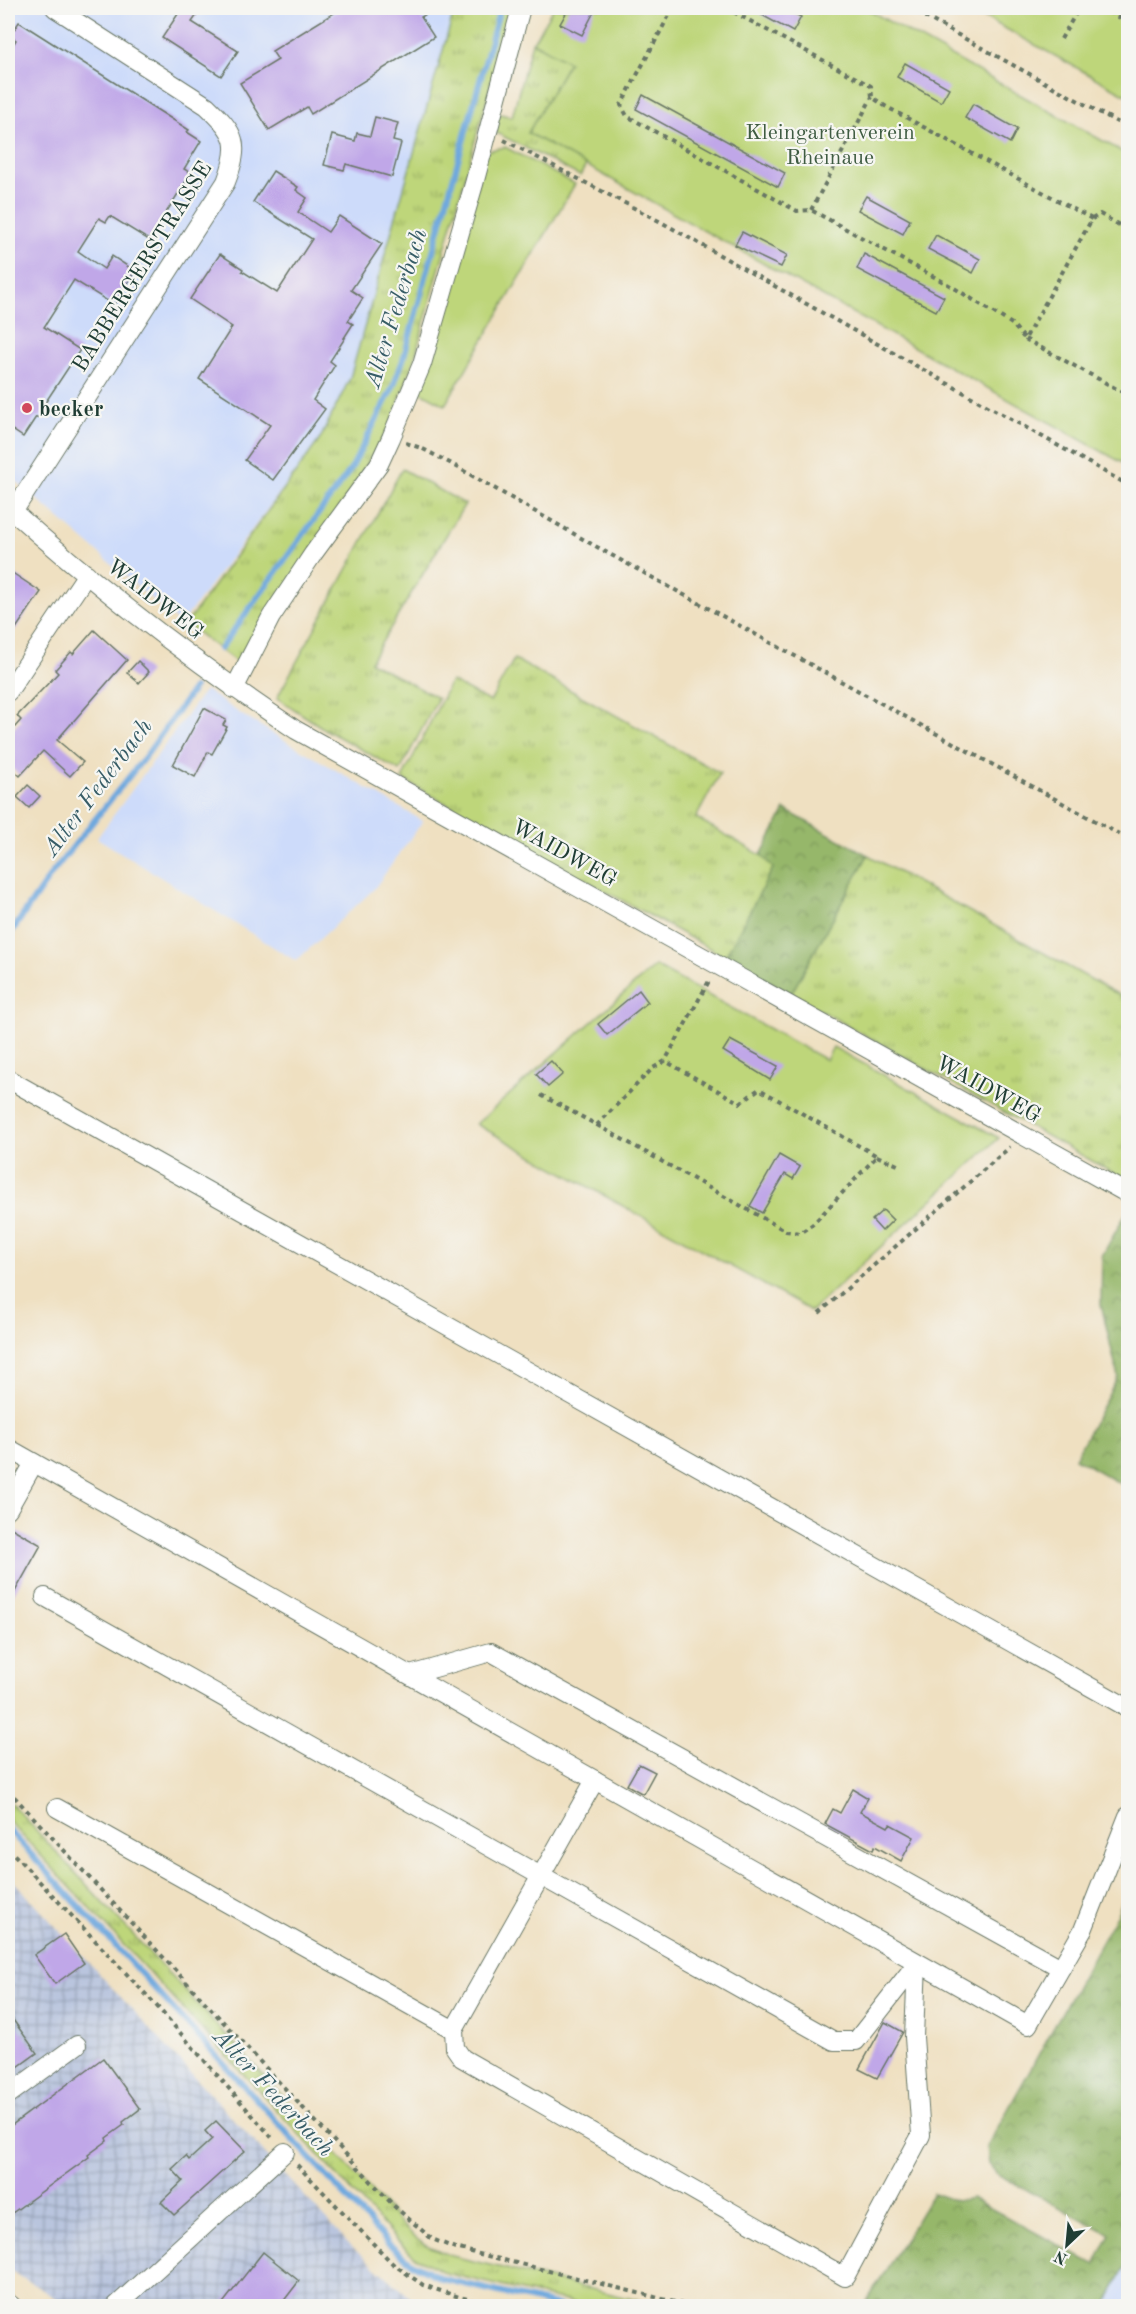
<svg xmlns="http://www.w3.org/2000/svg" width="1136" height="2314" font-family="'Old Standard TT',serif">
<defs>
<pattern id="industrial-grid" width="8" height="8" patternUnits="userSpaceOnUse" patternTransform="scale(1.5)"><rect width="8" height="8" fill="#b9c5de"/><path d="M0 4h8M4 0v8" fill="none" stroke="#96a1b5"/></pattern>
<pattern id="grass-tufts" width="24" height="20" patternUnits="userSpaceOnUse" patternTransform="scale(1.5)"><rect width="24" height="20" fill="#bed67a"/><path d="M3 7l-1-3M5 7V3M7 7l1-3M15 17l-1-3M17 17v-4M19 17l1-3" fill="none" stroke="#9aaf65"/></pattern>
<pattern id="forest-crowns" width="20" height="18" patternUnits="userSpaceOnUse" patternTransform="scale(1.5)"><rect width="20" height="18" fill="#96b76a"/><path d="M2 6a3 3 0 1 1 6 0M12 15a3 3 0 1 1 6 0" fill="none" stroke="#7a9658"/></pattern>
</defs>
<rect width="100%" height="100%" fill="#f6f6f2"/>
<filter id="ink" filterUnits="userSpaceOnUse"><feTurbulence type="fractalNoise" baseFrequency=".0167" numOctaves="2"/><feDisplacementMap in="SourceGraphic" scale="12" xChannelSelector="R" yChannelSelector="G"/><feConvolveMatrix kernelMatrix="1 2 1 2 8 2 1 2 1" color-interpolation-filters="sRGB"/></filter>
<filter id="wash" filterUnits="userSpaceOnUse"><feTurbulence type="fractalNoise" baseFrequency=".008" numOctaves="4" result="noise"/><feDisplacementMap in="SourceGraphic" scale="24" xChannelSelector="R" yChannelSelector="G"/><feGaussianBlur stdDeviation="1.35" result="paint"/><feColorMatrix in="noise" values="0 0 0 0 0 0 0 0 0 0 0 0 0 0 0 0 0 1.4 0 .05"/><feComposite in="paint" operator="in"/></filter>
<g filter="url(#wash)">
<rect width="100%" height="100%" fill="#efe0c1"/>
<g fill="#cddbfa">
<polygon points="8,8 455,8 350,378 320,439 185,619 177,621 8,474"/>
<polygon points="205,690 250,720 423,821 374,889 296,961 97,838"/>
<polygon points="1128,2261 1128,2306 1105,2306"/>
</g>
<polygon fill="url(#industrial-grid)" points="8,1875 347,2242 419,2305 426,2306 69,2306 8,2269"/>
<g fill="url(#grass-tufts)" stroke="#6e8a57" stroke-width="1.5">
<polygon points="455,8 512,8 414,360 390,426 358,479 239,664 186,624 320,439 350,378"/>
<polygon points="532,42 569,62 528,133 586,165 580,176 493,131 497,113 512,117"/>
<polygon points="402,469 465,504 370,662 438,698 400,771 323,728 277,698"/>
<polygon points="514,659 720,773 696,818 761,855 774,868 725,957 402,779 451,681 490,702"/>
<polygon points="868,855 1128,1000 1128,1181 791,994"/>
<polygon points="8,1800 407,2230 426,2245 452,2256 662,2306 587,2306 446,2273 418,2259 398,2241 8,1820"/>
</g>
<g fill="url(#forest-crowns)" stroke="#5a7a4f" stroke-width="1.5">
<polygon points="785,810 868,855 791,994 725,957 773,868 761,855"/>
<polygon points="1126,1213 1128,1214 1128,1488 1075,1458 1118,1377 1101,1304 1102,1256"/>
<polygon points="1128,1885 1128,2261 1105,2306 864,2306 933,2193 956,2201 972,2198 1095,2265 1110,2234 997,2174 989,2164 987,2147 1119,1910"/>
</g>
<g fill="#bed67a" stroke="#6e8a57" stroke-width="1.5">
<polygon points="553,8 865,8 1128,155 1128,466 528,133 569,62 533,42"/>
<polygon points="968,8 1128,8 1128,96"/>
<polygon points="505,147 575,184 445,405 417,390 486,151"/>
<polygon points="655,966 826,1060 833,1047 999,1138 811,1311 476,1124"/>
</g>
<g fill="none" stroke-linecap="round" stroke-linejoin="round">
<g stroke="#6ea8de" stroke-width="6">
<polyline points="220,649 351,469 393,387 403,360 500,8"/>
<polyline points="8,937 52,873 148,753 194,688"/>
<polyline points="8,1829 390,2245 413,2264 443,2279 559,2306"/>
</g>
</g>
<g id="blocks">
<g fill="#c0a7e8">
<polygon points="182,8 202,8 192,22 238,51 221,76 162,38"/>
<polygon points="342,8 437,8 421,17 434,37 311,114 307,107 269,130 240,83 278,60 272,51"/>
<polygon points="569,8 596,8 582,35 560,24"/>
<polygon points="749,8 784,8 801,17 793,32"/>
<polygon points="19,22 189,130 187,132 201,141 184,169 191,173 149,240 110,216 106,222 99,218 78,251 104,269 112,256 135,271 114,305 74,280 44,327 80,350 43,406 45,409 40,417 36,417 23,437 8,427 8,53 16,40 10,36"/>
<polygon points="905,63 949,88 941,102 897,77"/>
<polygon points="643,95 785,173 778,187 636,109"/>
<polygon points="973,104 1017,129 1010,143 965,118"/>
<polygon points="375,117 398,123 393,141 401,143 392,177 346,164 344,170 324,165 332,135 355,141 357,133 370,136"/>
<polygon points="273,171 298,187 296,190 307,198 298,212 328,232 339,216 382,244 351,290 363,298 348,321 353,324 344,338 345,338 330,361 335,365 313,400 325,409 273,480 245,460 270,425 199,379 232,327 190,299 220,254 243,269 242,271 277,293 312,239 253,202"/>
<polygon points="866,196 910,220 903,234 858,210"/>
<polygon points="742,232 787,255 781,267 735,245"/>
<polygon points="936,235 980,259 973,273 928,249"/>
<polygon points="864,254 944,297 936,311 857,269"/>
<polygon points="8,570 41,592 8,640"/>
<polygon points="94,630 127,660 57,740 83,762 70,776 43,751 20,776 8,765 8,735 21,720 17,716 58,673 55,670 71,652 73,654"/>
<polygon points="138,661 149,672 139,683 127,673"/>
<polygon points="204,708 226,720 223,725 227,727 212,754 208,752 195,777 173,765"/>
<polygon points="28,785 40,796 29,808 17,797"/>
<polygon points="639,990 648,1002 607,1035 598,1024"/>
<polygon points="730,1040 778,1066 770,1080 723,1051"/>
<polygon points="551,1061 563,1074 548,1087 536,1074"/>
<polygon points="779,1155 800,1167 793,1179 785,1174 762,1213 750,1206"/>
<polygon points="883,1210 893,1220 882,1231 872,1220"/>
<polygon points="8,1526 41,1545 8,1604"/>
<polygon points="639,1764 655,1772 643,1794 627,1785"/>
<polygon points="853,1789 868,1798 860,1812 888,1827 890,1824 914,1837 901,1861 875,1846 873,1850 825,1824 833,1809 840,1813"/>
<polygon points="64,1934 84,1963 55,1984 34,1955"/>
<polygon points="8,2013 37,2053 8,2074"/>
<polygon points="885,2022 903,2032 877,2078 859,2069"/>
<polygon points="103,2058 140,2109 123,2122 124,2125 106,2138 107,2141 88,2155 89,2157 8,2216 8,2128"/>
<polygon points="216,2121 245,2151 174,2215 161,2202 183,2181 172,2169 186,2156 189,2160 212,2139 205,2131"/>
<polygon points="263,2252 299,2281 279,2307 220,2307"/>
</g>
</g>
</g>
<g filter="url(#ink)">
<use href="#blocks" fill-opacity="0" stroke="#687665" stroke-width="1.5"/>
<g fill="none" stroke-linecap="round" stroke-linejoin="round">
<g stroke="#687665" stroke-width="20">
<g id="minor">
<path d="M8,507C98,588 195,663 296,730L1128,1194"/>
<path d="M13,512L226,182C241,143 236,134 207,106L55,8"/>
<polyline points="234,689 271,617 313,554 379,464 391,438 422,364 474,184 521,8"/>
<polyline points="8,692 87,574"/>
<polyline points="8,1079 1128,1708"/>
<polyline points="8,1448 1028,2025 1083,1930 1128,1816"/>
<polyline points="8,1509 34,1463"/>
<polyline points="45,1597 834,2041 856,2041 917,1963"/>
<polyline points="410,1675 491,1652 1061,1968"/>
<polyline points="595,1780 454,2030 455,2048 462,2058 845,2277 921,2135 914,2037 917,1963"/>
<polyline points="57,1808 454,2030"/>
<polyline points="8,2095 77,2045"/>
<polyline points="8,2303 12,2306"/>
<polyline points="116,2306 285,2152"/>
</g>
</g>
<g stroke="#687665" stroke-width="4" stroke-dasharray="4.5 4.5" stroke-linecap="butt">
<polyline points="673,8 621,105 627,116 797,211 811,210 951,286 1012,324 1025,339 1092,219 885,106 872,97 871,86 726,8"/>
<polyline points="909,8 1128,128"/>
<polyline points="1101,8 1128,22"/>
<polyline points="1061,39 1079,8"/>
<polyline points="504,140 661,222 1128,485"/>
<polyline points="811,210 872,97"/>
<polyline points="1092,219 1100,214 1128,230"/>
<polyline points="1025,339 1128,395"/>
<polyline points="406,443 421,448 450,463 604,551 1128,839"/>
<polyline points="541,1095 597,1125 653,1068 665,1061 709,981"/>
<polyline points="597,1125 786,1231 800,1233 813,1224 877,1156 759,1089 740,1103 665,1061"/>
<polyline points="877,1156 900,1166"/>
<polyline points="819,1313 1010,1147"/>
<polyline points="8,1790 394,2206 432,2239 455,2248 691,2306"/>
<polyline points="8,1848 154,2003 274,2140"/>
<polyline points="297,2165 393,2264 423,2285 459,2297 499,2306"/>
</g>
<use href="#minor" stroke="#fff" stroke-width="18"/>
</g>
</g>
<circle fill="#d1495b" stroke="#f6f6f2" stroke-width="2" cx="27" cy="408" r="6"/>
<g text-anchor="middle" stroke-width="4.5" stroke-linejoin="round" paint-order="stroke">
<g font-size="22" fill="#3f5c42" stroke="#f6f6f2">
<text x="830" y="139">Kleingartenverein<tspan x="830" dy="25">Rheinaue</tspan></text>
</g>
<g font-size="22" fill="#1f3d34" stroke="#f6f6f2">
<text transform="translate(141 266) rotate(-58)" y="8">BABBERGERSTRASSE</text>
<text transform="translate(156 598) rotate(38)" y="8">WAIDWEG</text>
<text transform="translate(565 852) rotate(29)" y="8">WAIDWEG</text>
<text transform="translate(989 1088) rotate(29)" y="8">WAIDWEG</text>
</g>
<g font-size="22" font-weight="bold" fill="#1f3d34" stroke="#f6f6f2" text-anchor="start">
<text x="39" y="416">becker</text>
</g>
<g font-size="24" font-style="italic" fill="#375d67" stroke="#f6f6f2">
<text transform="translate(395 308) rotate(-73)" y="8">Alter Federbach</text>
<text transform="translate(97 787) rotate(-53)" y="8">Alter Federbach</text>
<text transform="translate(274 2092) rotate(47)" y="8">Alter Federbach</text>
</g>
</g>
<rect width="1136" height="2314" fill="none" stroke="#f6f6f2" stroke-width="30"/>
<g transform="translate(1067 2245) rotate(206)" stroke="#f6f6f2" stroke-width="4.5" paint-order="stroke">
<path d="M0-4.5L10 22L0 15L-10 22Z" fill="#1f3d34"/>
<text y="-9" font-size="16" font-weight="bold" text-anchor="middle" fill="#1f3d34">N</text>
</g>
</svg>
